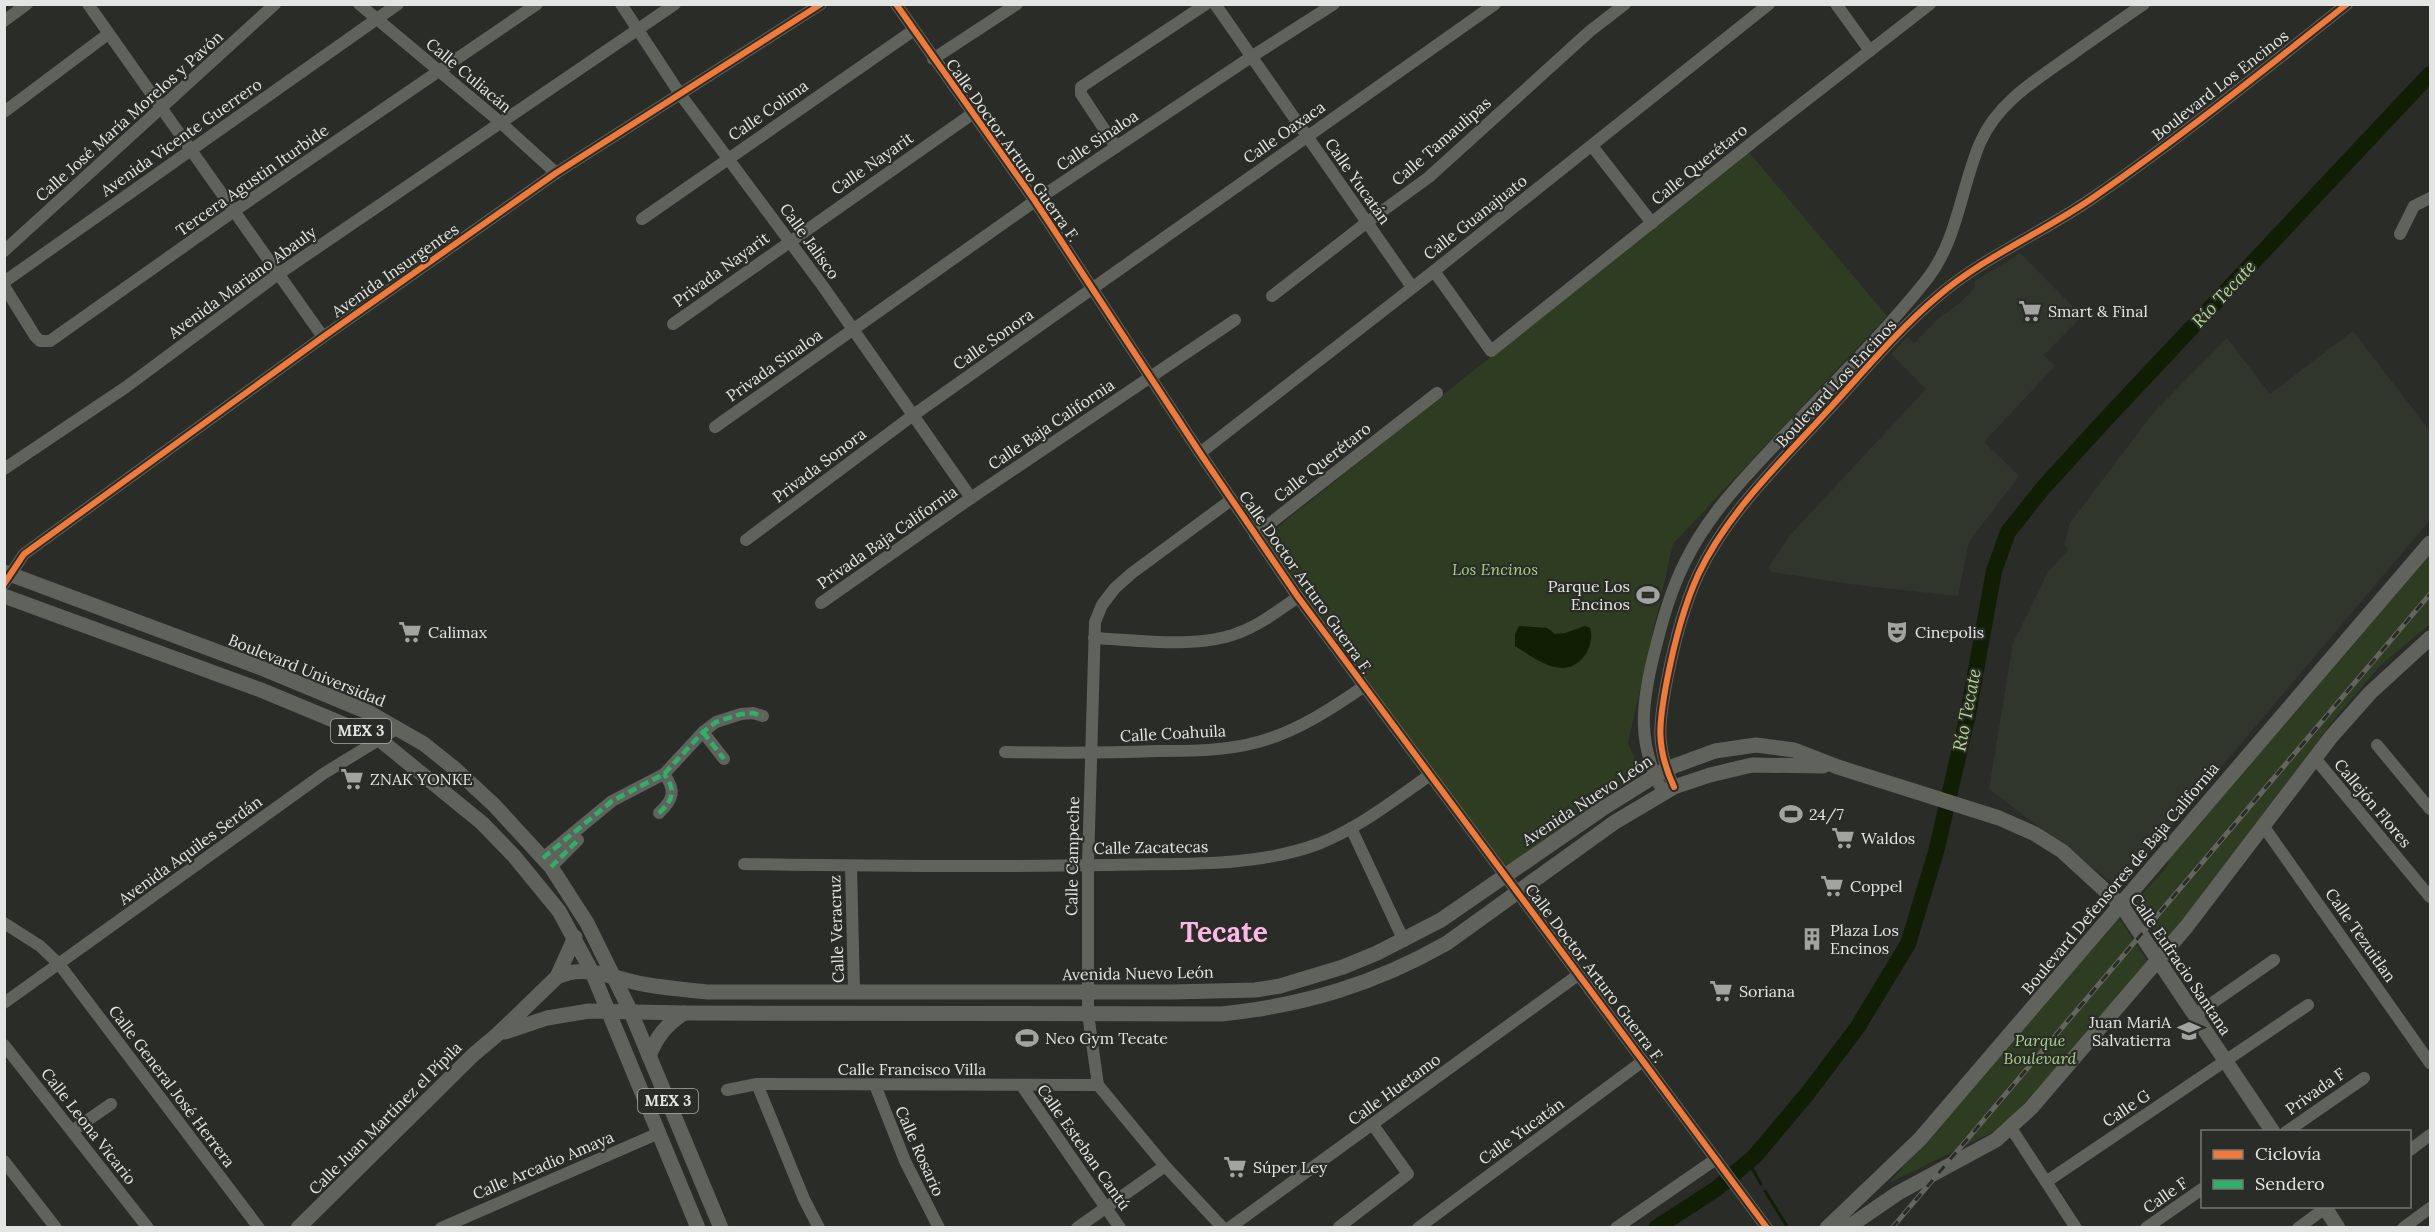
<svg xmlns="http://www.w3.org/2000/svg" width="2435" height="1232" font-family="Lora,serif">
<rect width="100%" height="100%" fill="#2a2c28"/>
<g fill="#31362c">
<polygon points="2020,253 2082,316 2044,355 2055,366 1984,442 2019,476 1969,542 1958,596 1864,586 1771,572 1769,567 1791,534 1926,389 1891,354 1907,337 1914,343 1940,317 1961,302 1974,288 1975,281"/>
<polygon points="2353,331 2430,431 2430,520 2119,888 1989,789 2013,643 2048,572 2068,550 2064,545 2070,523 2153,413 2227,338 2270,394"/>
</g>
<g fill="#2e3c22">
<polygon points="1748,151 1887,316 1673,544 1628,743 1641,772 1506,870 1264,538"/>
<polygon points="2430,553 2430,624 2380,666 2336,717 2163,946 2135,902 2166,868 2170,858"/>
<polygon points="2119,918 2147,961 2055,1072 1999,1129 1889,1183"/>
</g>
<path fill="#101f04" d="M1519,626L1547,628L1555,634L1565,633L1585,626L1590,628C1593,637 1590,648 1585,655C1565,683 1536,659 1515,646V634Z"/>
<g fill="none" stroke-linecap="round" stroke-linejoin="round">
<g stroke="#101f04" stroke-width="3">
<polyline points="1748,1161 1761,1184"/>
<polyline points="1765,1191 1788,1228"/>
</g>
<polyline stroke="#101f04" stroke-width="16" points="1656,1228 1716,1189 1755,1156 1807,1094 1857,1028 1908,944 1936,852 1968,714 1994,571 2008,532 2043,488 2105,420 2430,74"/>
<g stroke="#60635c" stroke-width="12">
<polyline points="88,4 323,337"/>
<polyline points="359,4 500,122 556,173"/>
<polyline points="621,4 680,94 822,285 971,498"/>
<polyline points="896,4 1035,201 1200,453 1298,597 1767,1228"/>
<polyline points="1215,4 1412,287"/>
<polyline points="1836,4 1870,51"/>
<polyline points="4,21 27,4"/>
<polyline points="933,59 1017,4"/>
<polyline points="4,112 108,34"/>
<polyline points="1592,146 1652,223"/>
<polyline points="1116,147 1081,94 1081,87 1206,4"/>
<polyline points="642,219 914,30"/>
<polyline points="2400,234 2414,206 2430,198"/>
<polyline points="4,251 275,4"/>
<polyline points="1434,271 1491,351 1759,137 1930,4"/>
<polyline points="4,282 398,4"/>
<polyline points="4,286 35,336 40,341 50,341 234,211 537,4"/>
<polyline points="1272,296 1366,223 1429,177 1590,31 1625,4"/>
<polyline points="673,324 972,114"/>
<polyline points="715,427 1035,201 1251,57 1334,4"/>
<polyline points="1200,453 1434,271 1769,4"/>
<polyline points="4,469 126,387 277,275 675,4"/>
<polyline points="1255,535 1437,393"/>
<polyline points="746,540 912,416 1495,4"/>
<polyline points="4,584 24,554 323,337 556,173 821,4"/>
<polyline points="821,603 971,498 1235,320"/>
<path d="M1094,638C1137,640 1197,649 1238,633C1260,625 1279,610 1298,597"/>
<polyline points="703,732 724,759"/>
<polyline points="2377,745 2430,809"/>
<path d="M1005,752C1056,753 1106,753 1157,751C1191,751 1225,751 1258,742C1296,732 1331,709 1363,687"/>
<polyline points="2314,757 2430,897"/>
<path d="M1674,787C1655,746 1659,722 1667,680C1674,644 1683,608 1698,575C1728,511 1784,459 1830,408C1865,370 1898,330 1937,297C1983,257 2044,232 2094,197C2181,137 2264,70 2347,4"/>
<path d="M1663,792C1637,744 1641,706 1654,654C1662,622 1670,592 1685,562C1707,517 1741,481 1775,445C1824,392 1878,340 1924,283C1958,242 1960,190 1980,143C1997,103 2037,79 2071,55C2095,38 2119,21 2144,4"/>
<path d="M659,813C674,799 676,790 664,774"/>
<polyline points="2264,827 2430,1063"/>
<polyline points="1351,828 1404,941"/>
<polyline points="543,858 612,801 664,774 703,732 716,722 741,714 753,713 763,716"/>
<path d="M744,864C866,866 989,867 1111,865C1180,863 1253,868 1318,844C1359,828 1394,800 1430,775"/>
<polyline points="851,866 854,991"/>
<polyline points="551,867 578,840"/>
<polyline points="4,923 40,946 59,964 259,1228"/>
<polyline points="4,1003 323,774 398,728"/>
<polyline points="2195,1015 2274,960"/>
<polyline points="4,1045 148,1228"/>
<polyline points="757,1084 804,1199 819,1228"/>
<polyline points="875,1085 905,1161 939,1228"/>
<polyline points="1022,1086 1120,1228"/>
<polyline points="727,1090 757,1084 1098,1085"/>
<polyline points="2011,1128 2076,1228"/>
<polyline points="72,1131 111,1104"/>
<polyline points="2286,1132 2364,1078"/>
<polyline points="2410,1150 2430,1135"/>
<polyline points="4,1161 56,1228"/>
<polyline points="2046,1182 2308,1005"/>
<polyline points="1339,1227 1408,1174 1373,1125"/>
<polyline points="441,1228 659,1133"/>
<polyline points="1077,1228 1165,1166"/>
<polyline points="1223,1228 1165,1166 1098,1085 1088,1014 1088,865 1095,622 1102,605 1115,588 1132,573 1231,500"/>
<polyline points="1229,1228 1578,975"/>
<polyline points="1418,1228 1643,1061"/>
<polyline points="1616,1228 1716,1159"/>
<polyline points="2146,1228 2202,1189"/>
<polyline points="2298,1228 2328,1206"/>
<polyline points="2403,1228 2430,1208"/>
</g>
<g stroke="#60635b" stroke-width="15">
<polyline points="4,572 264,669 370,713 424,744 454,768 494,805 551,867 587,923 630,1010 721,1228"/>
<polyline points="4,596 261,690 379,739 482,823 514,856 559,911 592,972 698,1228"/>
<polyline points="557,977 575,937"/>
<path d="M505,1032L547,1018L589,1011L684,1013L1222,1014C1305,1005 1375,984 1447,943L1615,822L1674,787L1710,775L1752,765L1823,766"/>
<path d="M649,1056C657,1036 666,1025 684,1013"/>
<polyline points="2324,1206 2338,1228"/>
<path d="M298,1228L473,1055L498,1034L557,977C585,963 614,979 643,984C665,988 687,990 708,992H1172L1255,990L1280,986L1343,967L1377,953L1441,920L1602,809L1666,769L1715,751L1756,745L1794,750L1838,767L1999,818L2035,834L2062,851L2122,906L2273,1132"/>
<polyline points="1827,1228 1920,1139 2430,543"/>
<polyline points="1847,1228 1898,1193 1996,1140 2031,1108 2187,926 2331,737 2370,693 2430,638"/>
</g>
<g stroke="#626560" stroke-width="5">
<polyline id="rail" points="1892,1228 2430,594"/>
</g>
<use href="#rail" stroke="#2a2d27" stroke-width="3" stroke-dasharray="9" stroke-linecap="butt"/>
<g stroke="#2db169" stroke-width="4.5" stroke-dasharray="9 4.5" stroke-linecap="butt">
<polyline points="703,732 724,759"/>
<path d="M659,813C674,799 676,790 664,774"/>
<polyline points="543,858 612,801 664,774 703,732 716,722 741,714 753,713 763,716"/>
<polyline points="551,867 579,839"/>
</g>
<g stroke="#2a2d27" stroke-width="10">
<g id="cycleway">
<polyline points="896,4 1035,201 1200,453 1298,597 1767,1228"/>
<polyline points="4,584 24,554 323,337 556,173 821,4"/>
<path d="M1674,787C1655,746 1659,722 1667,680C1674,644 1683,608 1698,575C1728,511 1784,459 1830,408C1865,370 1898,330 1937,297C1983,257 2044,232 2094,197C2181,137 2264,70 2347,4"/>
</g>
</g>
<use href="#cycleway" stroke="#f17a3a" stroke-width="6"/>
</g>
<defs>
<g id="supermarket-bare" transform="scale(1.8)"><path d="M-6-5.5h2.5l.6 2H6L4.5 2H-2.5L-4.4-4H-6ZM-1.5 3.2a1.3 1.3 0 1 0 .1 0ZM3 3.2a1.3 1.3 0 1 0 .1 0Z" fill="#a2a4a0" stroke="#2a2d27" stroke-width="2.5" paint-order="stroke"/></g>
<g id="stadium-bare" transform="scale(1.8)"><path d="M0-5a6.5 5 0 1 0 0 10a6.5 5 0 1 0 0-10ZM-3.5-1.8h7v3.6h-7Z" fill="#a2a4a0" stroke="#2a2d27" stroke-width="2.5" paint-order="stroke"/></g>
<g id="theatre-bare" transform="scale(1.8)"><path d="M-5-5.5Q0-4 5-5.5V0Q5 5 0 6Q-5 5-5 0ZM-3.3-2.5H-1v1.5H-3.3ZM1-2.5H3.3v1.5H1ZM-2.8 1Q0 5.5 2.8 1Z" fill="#a2a4a0" stroke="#2a2d27" stroke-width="2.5" paint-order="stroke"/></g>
<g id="building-bare" transform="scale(1.8)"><path d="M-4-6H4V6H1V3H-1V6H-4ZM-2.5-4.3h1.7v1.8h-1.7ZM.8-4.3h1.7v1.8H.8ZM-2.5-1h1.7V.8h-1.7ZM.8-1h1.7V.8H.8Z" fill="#a2a4a0" stroke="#2a2d27" stroke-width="2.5" paint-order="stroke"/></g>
<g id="school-bare" transform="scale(1.8)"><path d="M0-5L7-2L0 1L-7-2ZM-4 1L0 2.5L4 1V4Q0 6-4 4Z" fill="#a2a4a0" stroke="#2a2d27" stroke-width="2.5" paint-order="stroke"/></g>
</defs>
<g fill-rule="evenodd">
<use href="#supermarket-bare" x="2030" y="311"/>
<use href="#stadium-bare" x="1648" y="595"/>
<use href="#supermarket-bare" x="410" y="632"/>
<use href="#theatre-bare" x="1897" y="632"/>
<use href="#supermarket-bare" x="352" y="779"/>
<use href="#stadium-bare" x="1791" y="814"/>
<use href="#supermarket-bare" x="1843" y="838"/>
<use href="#supermarket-bare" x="1832" y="886"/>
<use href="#building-bare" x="1812" y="939"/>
<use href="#supermarket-bare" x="1721" y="991"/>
<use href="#school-bare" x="2189" y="1031"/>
<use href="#stadium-bare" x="1027" y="1038"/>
<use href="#supermarket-bare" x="1235" y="1167"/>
</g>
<g text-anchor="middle" stroke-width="4.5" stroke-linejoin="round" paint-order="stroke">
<g fill="#2a2d27" stroke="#abaea9" stroke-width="1.5">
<rect x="331" y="719" width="60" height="24" rx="4.5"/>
<rect x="638" y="1089" width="60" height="24" rx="4.5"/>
</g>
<g font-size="15" font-weight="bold" fill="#e2e5e1">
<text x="361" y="736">MEX 3</text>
<text x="668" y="1106">MEX 3</text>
</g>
<g font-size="16" fill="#e2e5e1" stroke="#2a2d27">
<text transform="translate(469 75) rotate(40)" y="6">Calle Culiacán</text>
<text transform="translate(2220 85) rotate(-38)" y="6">Boulevard Los Encinos</text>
<text transform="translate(768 110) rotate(-35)" y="6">Calle Colima</text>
<text transform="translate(129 116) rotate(-42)" y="6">Calle José María Morelos y Pavón</text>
<text transform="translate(1284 132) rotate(-35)" y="6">Calle Oaxaca</text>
<text transform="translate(181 137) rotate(-35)" y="6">Avenida Vicente Guerrero</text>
<text transform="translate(1097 140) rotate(-34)" y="6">Calle Sinaloa</text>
<text transform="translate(1441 141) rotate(-41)" y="6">Calle Tamaulipas</text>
<text transform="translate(1013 150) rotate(55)" y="6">Calle Doctor Arturo Guerra F.</text>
<text transform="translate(872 163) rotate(-35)" y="6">Calle Nayarit</text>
<text transform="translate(1699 164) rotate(-39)" y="6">Calle Querétaro</text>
<text transform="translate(252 180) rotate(-35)" y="6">Tercera Agustin Iturbide</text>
<text transform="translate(1358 181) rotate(55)" y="6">Calle Yucatán</text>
<text transform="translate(1475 217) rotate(-38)" y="6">Calle Guanajuato</text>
<text transform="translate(810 241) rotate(54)" y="6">Calle Jalisco</text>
<text transform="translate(721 269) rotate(-36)" y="6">Privada Nayarit</text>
<text transform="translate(395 270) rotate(-35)" y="6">Avenida Insurgentes</text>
<text transform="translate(242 282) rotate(-36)" y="6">Avenida Mariano Abauly</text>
<text transform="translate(993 339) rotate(-35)" y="6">Calle Sonora</text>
<text transform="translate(774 365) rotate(-35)" y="6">Privada Sinaloa</text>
<text transform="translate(1836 383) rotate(-47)" y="6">Boulevard Los Encinos</text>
<text transform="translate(1051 424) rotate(-34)" y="6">Calle Baja California</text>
<text transform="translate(1322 462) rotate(-38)" y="6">Calle Querétaro</text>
<text transform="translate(819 465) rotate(-37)" y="6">Privada Sonora</text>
<text transform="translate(887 537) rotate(-35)" y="6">Privada Baja California</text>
<text transform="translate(1306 582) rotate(55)" y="6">Calle Doctor Arturo Guerra F.</text>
<text transform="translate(307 670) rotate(22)" y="6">Boulevard Universidad</text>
<text transform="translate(1173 733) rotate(-3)" y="6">Calle Coahuila</text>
<text transform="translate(1587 800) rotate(-33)" y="6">Avenida Nuevo León</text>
<text transform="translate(2373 803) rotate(50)" y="6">Callejón Flores</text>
<text transform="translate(1151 847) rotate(-1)" y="6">Calle Zacatecas</text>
<text transform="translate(190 850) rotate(-36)" y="6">Avenida Aquiles Serdán</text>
<text transform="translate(1072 856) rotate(-89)" y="6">Calle Campeche</text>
<text transform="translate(2120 878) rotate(-50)" y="6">Boulevard Defensores de Baja California</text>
<text transform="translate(836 929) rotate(-92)" y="6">Calle Veracruz</text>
<text transform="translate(2361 935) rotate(55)" y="6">Calle Tezuitlan</text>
<text transform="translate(2181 964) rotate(56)" y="6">Calle Eufracio Santana</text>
<text transform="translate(1138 973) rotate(-1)" y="6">Avenida Nuevo León</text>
<text transform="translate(1595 973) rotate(53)" y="6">Calle Doctor Arturo Guerra F.</text>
<text x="912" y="1075">Calle Francisco Villa</text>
<text transform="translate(172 1086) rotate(53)" y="6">Calle General José Herrera</text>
<text transform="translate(1394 1089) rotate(-36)" y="6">Calle Huetamo</text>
<text transform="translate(2315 1091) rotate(-35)" y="6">Privada F</text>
<text transform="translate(2126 1108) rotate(-34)" y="6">Calle G</text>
<text transform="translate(385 1118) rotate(-45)" y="6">Calle Juan Martínez el Pípila</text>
<text transform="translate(89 1126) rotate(52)" y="6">Calle Leona Vicario</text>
<text transform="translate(1521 1131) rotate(-36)" y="6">Calle Yucatán</text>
<text transform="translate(1084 1147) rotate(55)" y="6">Calle Esteban Cantú</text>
<text transform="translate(920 1151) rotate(66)" y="6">Calle Rosario</text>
<text transform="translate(543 1165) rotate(-23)" y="6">Calle Arcadio Amaya</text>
<text transform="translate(2165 1195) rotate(-35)" y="6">Calle F</text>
</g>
<g font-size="16" fill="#e2e5e1" stroke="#2a2d27" text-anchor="start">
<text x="2048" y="317">Smart &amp; Final</text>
<text x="1630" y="592" text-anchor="end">Parque Los<tspan x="1630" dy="18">Encinos</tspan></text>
<text x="428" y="638">Calimax</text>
<text x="1915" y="638">Cinepolis</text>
<text x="370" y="785">ZNAK YONKE</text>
<text x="1809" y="820">24/7</text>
<text x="1861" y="844">Waldos</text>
<text x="1850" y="892">Coppel</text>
<text x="1830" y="936">Plaza Los<tspan x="1830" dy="18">Encinos</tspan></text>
<text x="1739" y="997">Soriana</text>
<text x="2171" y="1028" text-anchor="end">Juan MariA<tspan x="2171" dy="18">Salvatierra</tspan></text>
<text x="1045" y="1044">Neo Gym Tecate</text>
<text x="1253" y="1173">Súper Ley</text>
</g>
<g font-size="16" font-style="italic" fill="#a9d287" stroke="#2a2d27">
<text x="1495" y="575">Los Encinos</text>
<text x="2040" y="1046">Parque<tspan x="2040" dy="18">Boulevard</tspan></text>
</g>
<g font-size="18" font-style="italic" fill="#b0d98d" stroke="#2a2d27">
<text transform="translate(2224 294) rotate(-47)" y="6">Río Tecate</text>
<text transform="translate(1967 710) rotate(-79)" y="6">Río Tecate</text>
</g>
<g font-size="28" font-weight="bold" fill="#feb6e3" stroke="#2a2d27">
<text x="1224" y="942">Tecate</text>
</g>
</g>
<rect width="2435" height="1232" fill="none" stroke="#e2e5e1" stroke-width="12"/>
<rect x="2201" y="1130" width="210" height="78" fill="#2a2d27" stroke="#747771" stroke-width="1.5"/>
<rect x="2213" y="1150" width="30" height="9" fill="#f17a3a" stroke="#747771" stroke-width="1.5"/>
<text x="2255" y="1160" font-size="18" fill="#e2e5e1">Ciclovía</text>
<rect x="2213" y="1180" width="30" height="9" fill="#2db169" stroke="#747771" stroke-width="1.5"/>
<text x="2255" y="1190" font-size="18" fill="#e2e5e1">Sendero</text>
</svg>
